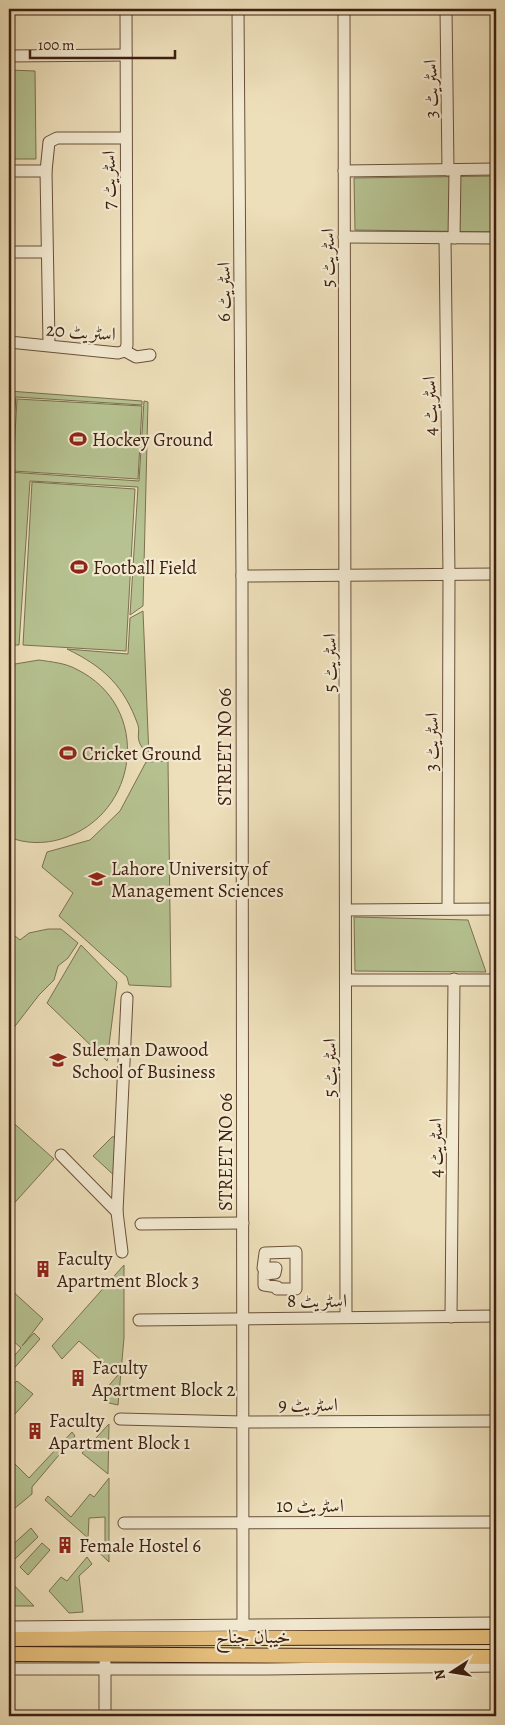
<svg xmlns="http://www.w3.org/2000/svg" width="505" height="1725" font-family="Alegreya,Amiri,serif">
<rect width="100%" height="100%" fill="#eddfba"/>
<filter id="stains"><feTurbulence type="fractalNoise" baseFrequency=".004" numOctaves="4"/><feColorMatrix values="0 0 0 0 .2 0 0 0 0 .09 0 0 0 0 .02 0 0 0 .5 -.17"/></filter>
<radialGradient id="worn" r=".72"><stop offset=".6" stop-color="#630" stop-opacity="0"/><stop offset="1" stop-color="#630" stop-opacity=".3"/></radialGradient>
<g fill="#b6c291" stroke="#7a7150">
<polygon points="9,70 35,71 36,159 9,159"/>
<polygon points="496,176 496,232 355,230 354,178"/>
<polygon points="9,391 142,401 142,405 16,397 9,469"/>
<polygon points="17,399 142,406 138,479 13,471"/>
<polygon points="144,401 148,402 143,606 130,615 138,487 30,481 19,645 9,645 9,472 139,481"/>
<polygon points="32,482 135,489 126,651 23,645"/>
<path d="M143,611L149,757C146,752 140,746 139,741C137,736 140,730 138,725C124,686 104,667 67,649L128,654L130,618Z"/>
<path d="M39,660C52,662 65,663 76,669C153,706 140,815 61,839C45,844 25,844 9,837V665Z"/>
<polygon points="168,761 171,987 129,985 127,977 59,916 73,893 42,867 47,852 90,840 120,811 146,762"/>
<polygon points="354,917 468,920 486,972 355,971"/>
<polygon points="48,929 61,929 78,943 68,958 58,966 54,980 39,995 9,1034 9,931 20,940 29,933"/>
<polygon points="81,945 117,982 107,1061 47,1003"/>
<polygon points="9,1119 54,1159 9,1209"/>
<polygon points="118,1136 117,1178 93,1156 112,1137"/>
<polygon points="124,1265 124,1338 118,1405 109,1403 104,1398 105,1390 118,1375 79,1341 62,1359 52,1346"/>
<polygon points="9,1288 43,1319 22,1346 34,1333 40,1339 9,1374 9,1362 21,1348 9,1337"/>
<polygon points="17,1381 33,1394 15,1414 9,1408 9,1388"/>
<polygon points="109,1424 108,1474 82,1453"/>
<polygon points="72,1432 75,1436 32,1487 32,1494 9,1513 9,1458 29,1478"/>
<polygon points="109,1478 109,1562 88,1542 105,1542 105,1517 89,1518 88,1538 45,1500 48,1496 71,1517 90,1494 94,1497"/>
<polygon points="31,1528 38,1537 15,1559 9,1553 9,1548"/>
<polygon points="42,1543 50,1550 28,1575 20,1567"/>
<polygon points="87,1557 92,1564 79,1576 83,1612 69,1613 49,1591 61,1577 67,1581"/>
<polygon points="9,1580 34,1606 9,1606"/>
</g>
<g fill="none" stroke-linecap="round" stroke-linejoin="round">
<g stroke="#6a503a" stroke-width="13">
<g id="minor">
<polyline points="238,9 242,576 243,1639"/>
<polyline points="344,9 346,1317"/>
<polyline points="446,9 448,170"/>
<polyline points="9,56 126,55"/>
<polyline points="9,171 46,171"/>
<polyline points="344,171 496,169"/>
<polyline points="344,237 496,238"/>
<polyline points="445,238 449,575 448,909"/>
<polyline points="454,238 455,170"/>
<polyline points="9,252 46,252"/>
<polyline points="9,342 118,353 125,351 136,357 150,355"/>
<polyline points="49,344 46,171 49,142 57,138 126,138"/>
<polyline points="125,351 127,345 126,9"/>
<polyline points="242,576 496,574"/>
<polyline points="346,910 496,909"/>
<polyline points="346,980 496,980"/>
<polyline points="61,1155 117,1212"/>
<polyline points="141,1224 243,1223"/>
<polyline points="122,1252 117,1212 127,998"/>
<polygon points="296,1252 296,1289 277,1289 277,1287 264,1285 264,1274 275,1273 276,1268 263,1268 265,1253"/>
<polyline points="451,1317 454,979"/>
<polyline points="139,1320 496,1316"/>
<polyline points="120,1419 243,1422 496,1421"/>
<polyline points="124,1523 496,1522"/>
<polyline points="9,1627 496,1623"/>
<polyline points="105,1663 105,1716"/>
<polyline points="9,1669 267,1669 496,1666"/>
</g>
</g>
<g stroke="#3e2010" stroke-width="16">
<g id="major">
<polyline points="9,1639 496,1637"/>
<polyline points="9,1654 496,1657"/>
</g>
</g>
<use href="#minor" stroke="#f3ead2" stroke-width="11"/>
<use href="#major" stroke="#e6c07d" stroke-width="14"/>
</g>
<defs>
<g id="stadium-bare" transform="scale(1.35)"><path d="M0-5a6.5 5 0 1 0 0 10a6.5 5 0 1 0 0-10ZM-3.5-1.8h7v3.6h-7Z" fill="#8f2418" stroke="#f3ead2" stroke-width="2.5" paint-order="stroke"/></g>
<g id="university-bare" transform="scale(1.35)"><path d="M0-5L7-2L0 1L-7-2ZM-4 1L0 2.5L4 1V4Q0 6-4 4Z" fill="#8f2418" stroke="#f3ead2" stroke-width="2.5" paint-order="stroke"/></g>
<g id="building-bare" transform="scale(1.35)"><path d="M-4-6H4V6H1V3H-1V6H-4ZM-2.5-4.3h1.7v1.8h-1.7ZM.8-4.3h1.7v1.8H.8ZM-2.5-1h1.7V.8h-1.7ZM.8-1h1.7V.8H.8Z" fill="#8f2418" stroke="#f3ead2" stroke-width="2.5" paint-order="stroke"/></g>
</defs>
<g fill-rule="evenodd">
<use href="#stadium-bare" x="78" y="439"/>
<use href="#stadium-bare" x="79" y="567"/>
<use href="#stadium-bare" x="68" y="753"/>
<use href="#university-bare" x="97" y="879"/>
<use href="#university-bare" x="58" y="1060"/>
<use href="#building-bare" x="43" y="1269"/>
<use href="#building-bare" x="78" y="1378"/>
<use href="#building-bare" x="35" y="1431"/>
<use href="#building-bare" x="65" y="1545"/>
</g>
<g text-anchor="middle" stroke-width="4.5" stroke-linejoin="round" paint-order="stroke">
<g font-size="19" fill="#3e2010" stroke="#f3ead2">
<text transform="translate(430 89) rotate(-91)" y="7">اسٹریٹ 3</text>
<text transform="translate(108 180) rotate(-90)" y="7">اسٹریٹ 7</text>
<text transform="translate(327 258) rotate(-90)" y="7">اسٹریٹ 5</text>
<text transform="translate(223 292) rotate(-90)" y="7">اسٹریٹ 6</text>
<text transform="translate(81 331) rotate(4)" y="7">اسٹریٹ 20</text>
<text transform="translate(429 406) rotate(-91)" y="7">اسٹریٹ 4</text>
<text transform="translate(329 663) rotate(-90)" y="7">اسٹریٹ 5</text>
<text transform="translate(431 742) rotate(-90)" y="7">اسٹریٹ 3</text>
<text transform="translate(224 747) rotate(-90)" y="7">STREET NO 06</text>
<text transform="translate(329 1068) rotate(-90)" y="7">اسٹریٹ 5</text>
<text transform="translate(435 1148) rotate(-90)" y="7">اسٹریٹ 4</text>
<text transform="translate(225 1152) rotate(-90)" y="7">STREET NO 06</text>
<text x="317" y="1307">اسٹریٹ 8</text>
<text x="308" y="1411">اسٹریٹ 9</text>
<text x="310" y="1512">اسٹریٹ 10</text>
<text x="253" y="1643">خیبان جناح</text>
</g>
<g font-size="19" fill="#3e2010" stroke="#f3ead2" text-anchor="start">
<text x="92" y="446">Hockey Ground</text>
<text x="93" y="574">Football Field</text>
<text x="82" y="760">Cricket Ground</text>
<text x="111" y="875">Lahore University of<tspan x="111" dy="22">Management Sciences</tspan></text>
<text x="72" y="1056">Suleman Dawood<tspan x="72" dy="22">School of Business</tspan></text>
<text x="57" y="1265">Faculty<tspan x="57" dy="22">Apartment Block 3</tspan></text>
<text x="92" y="1374">Faculty<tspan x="92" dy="22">Apartment Block 2</tspan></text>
<text x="49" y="1427">Faculty<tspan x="49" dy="22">Apartment Block 1</tspan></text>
<text x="79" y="1552">Female Hostel 6</text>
</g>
</g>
<rect width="505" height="1725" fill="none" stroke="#eddfba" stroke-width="30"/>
<rect x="10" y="10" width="485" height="1705" fill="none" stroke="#3e2010" stroke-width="2.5"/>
<rect x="15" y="15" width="475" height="1695" fill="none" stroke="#3e2010"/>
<g transform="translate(452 1672) rotate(258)" stroke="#f3ead2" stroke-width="4" paint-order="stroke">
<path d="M0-4L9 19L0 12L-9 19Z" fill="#3e2010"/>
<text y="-8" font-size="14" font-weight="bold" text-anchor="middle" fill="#3e2010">N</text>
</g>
<path d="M30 50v8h145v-8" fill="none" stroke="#3e2010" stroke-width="2.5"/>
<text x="38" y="50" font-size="15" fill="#3e2010" stroke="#f3ead2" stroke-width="4" paint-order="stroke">100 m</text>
<rect width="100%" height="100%" filter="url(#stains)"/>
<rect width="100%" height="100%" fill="url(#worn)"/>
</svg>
